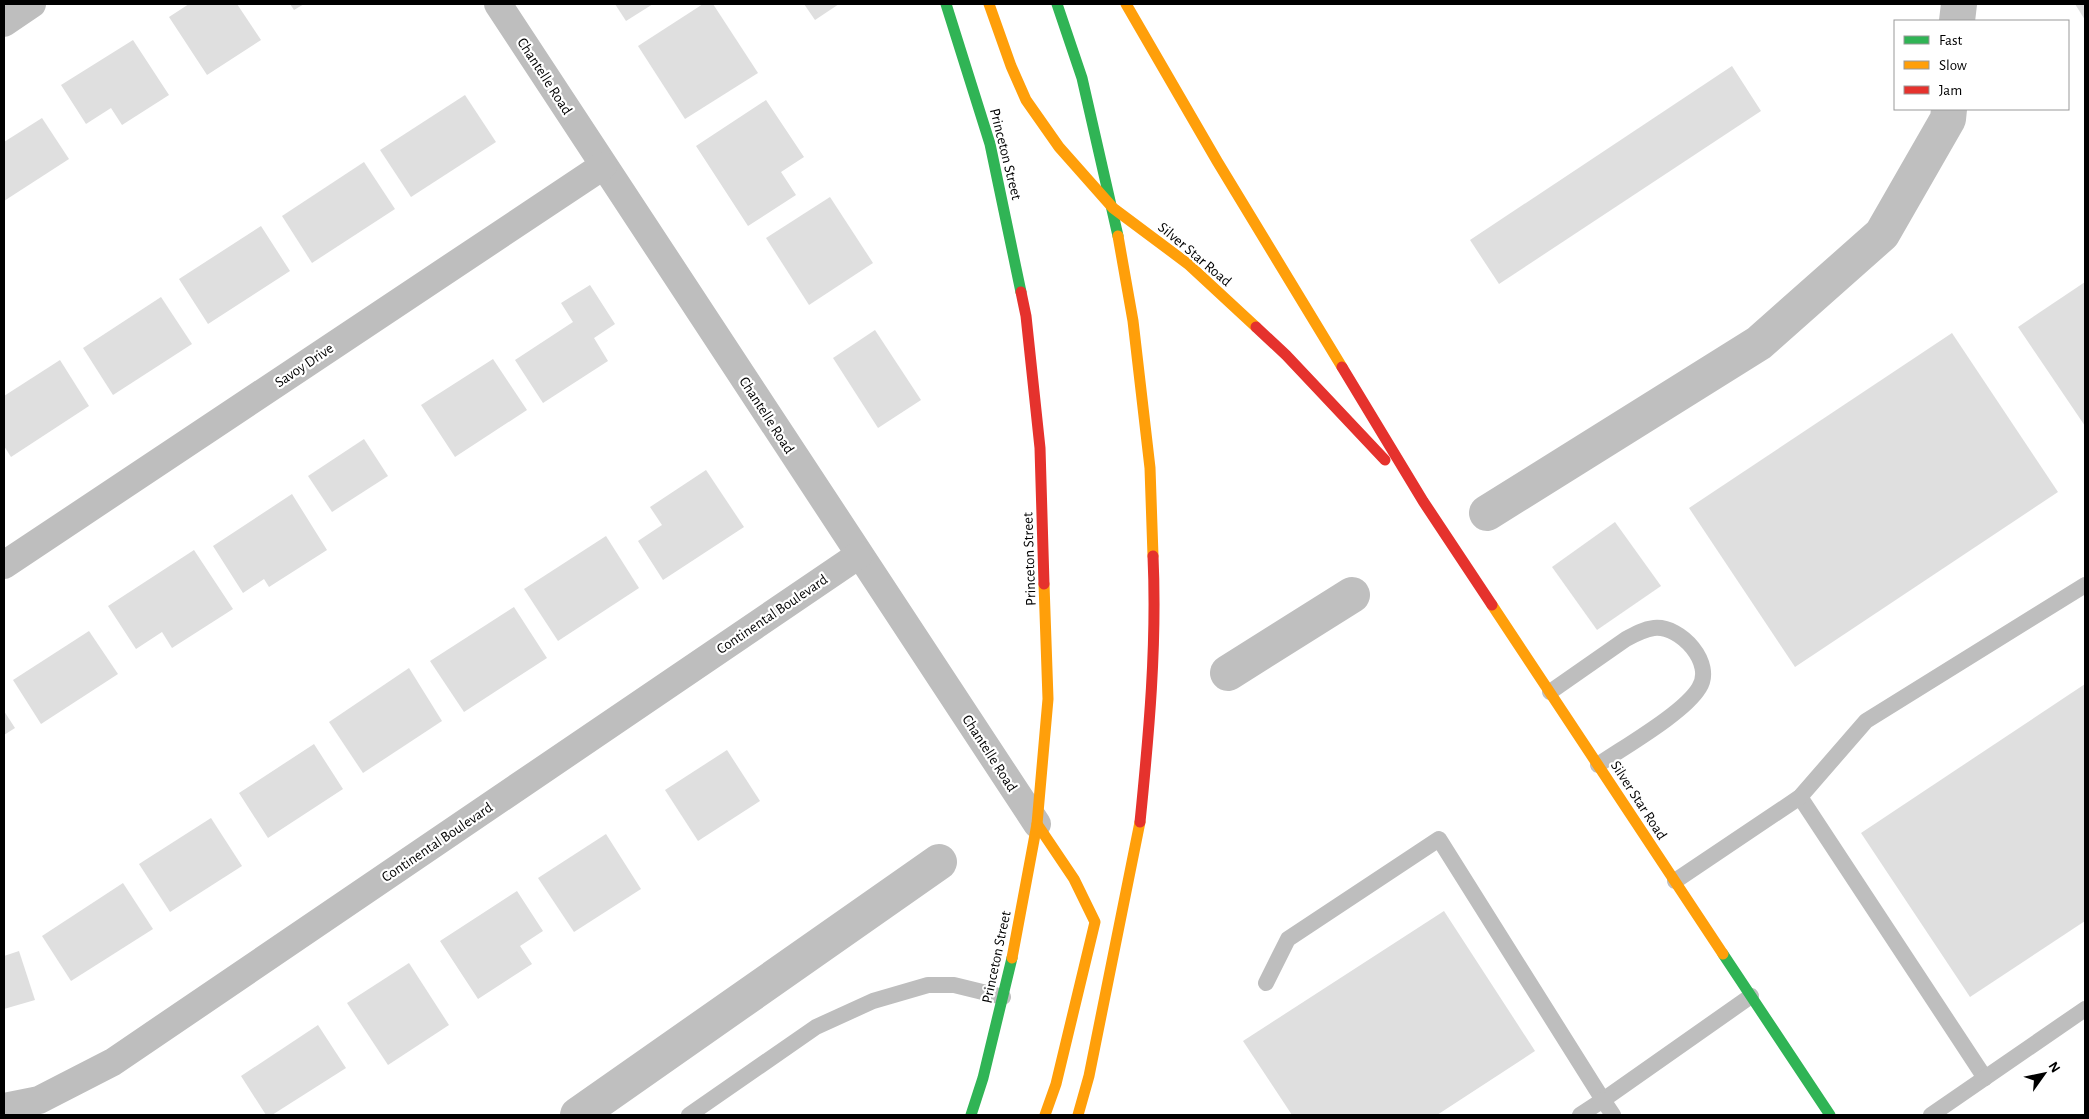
<svg xmlns="http://www.w3.org/2000/svg" width="2089" height="1119" font-family="'Alegreya Sans',sans-serif">
<rect width="100%" height="100%" fill="#fff"/>
<g fill="none" stroke-linecap="round" stroke-linejoin="round">
<g stroke="#bfbfbf" stroke-width="36">
<polyline points="1957,21 1959,4"/>
<polyline points="1487,513 1759,343 1882,234 1948,119 1949,109"/>
<polyline points="1228,673 1352,595"/>
<polyline points="578,1115 939,862"/>
</g>
</g>
<g fill="#dfdfdf">
<polygon points="189,4 237,4 261,40 207,75 169,17"/>
<polygon points="290,4 304,4 294,10"/>
<polygon points="615,4 653,4 626,21"/>
<polygon points="703,4 713,4 758,73 685,119 638,46"/>
<polygon points="804,4 839,4 815,20"/>
<polygon points="2075,4 2085,4 2085,20"/>
<polygon points="133,40 169,95 122,125 111,108 86,124 61,85"/>
<polygon points="1732,66 1761,111 1499,284 1470,240"/>
<polygon points="465,95 496,142 411,197 380,150"/>
<polygon points="766,100 804,157 781,172 796,195 748,226 696,146"/>
<polygon points="42,118 69,159 4,201 4,142"/>
<polygon points="364,162 395,209 312,263 282,216"/>
<polygon points="830,197 873,263 809,305 766,238"/>
<polygon points="261,226 290,271 208,324 179,279"/>
<polygon points="2085,282 2085,426 2018,327"/>
<polygon points="590,285 615,324 594,338 608,361 543,403 515,360 573,322 561,303"/>
<polygon points="161,297 192,344 113,395 83,348"/>
<polygon points="875,330 921,400 878,428 833,358"/>
<polygon points="1952,333 2058,492 1795,667 1689,508"/>
<polygon points="493,359 527,410 455,457 421,405"/>
<polygon points="60,360 89,406 11,457 4,446 4,396"/>
<polygon points="364,439 388,476 332,512 308,476"/>
<polygon points="706,470 744,527 663,580 638,541 662,525 650,507"/>
<polygon points="292,494 327,550 269,587 264,579 243,593 213,546"/>
<polygon points="1615,522 1661,586 1597,630 1552,567"/>
<polygon points="606,536 639,588 558,641 524,589"/>
<polygon points="194,550 233,609 172,648 162,632 136,649 108,606"/>
<polygon points="514,607 547,658 464,712 430,661"/>
<polygon points="89,631 118,674 41,724 13,680"/>
<polygon points="409,668 442,721 363,773 329,722"/>
<polygon points="2085,684 2085,921 1970,997 1861,833"/>
<polygon points="4,711 15,728 4,735"/>
<polygon points="314,744 343,789 268,838 239,793"/>
<polygon points="727,750 760,801 698,841 665,790"/>
<polygon points="211,818 242,866 170,912 139,864"/>
<polygon points="606,834 641,889 574,932 538,878"/>
<polygon points="123,883 153,929 71,981 42,936"/>
<polygon points="517,891 543,931 520,946 532,964 478,999 440,941"/>
<polygon points="1444,911 1535,1051 1437,1115 1292,1115 1243,1041"/>
<polygon points="19,951 35,1000 4,1009 4,956"/>
<polygon points="409,963 449,1025 388,1065 347,1003"/>
<polygon points="318,1025 346,1068 272,1115 266,1115 241,1076"/>
</g>
<g fill="none" stroke-linecap="round" stroke-linejoin="round">
<g stroke="#bebebe" stroke-width="16">
<path d="M1550,692L1626,639C1635,634 1644,629 1654,628C1681,625 1715,664 1699,688C1684,713 1624,747 1598,765"/>
<polyline points="1800,797 1985,1078"/>
<polyline points="1675,881 1800,797 1866,721 2085,585"/>
<polyline points="1266,983 1288,939 1439,839 1603,1100 1751,996"/>
<polyline points="689,1115 816,1027 873,1001 928,985 954,985 1003,997"/>
<polyline points="1580,1115 1603,1100 1613,1115"/>
<polyline points="1931,1115 2085,1009"/>
</g>
<g stroke="#bebebe" stroke-width="28">
<polyline points="498,4 1037,824"/>
<polyline points="4,23 32,4"/>
<polyline points="4,565 603,166"/>
<polyline points="4,1107 39,1100 113,1062 859,555"/>
</g>
<g stroke="#30b455" stroke-width="11">
<polyline points="946,4 990,144 1021,292"/>
<polyline points="1057,4 1082,78 1118,236"/>
<polyline points="1723,954 1830,1115"/>
<polyline points="971,1115 983,1078 1012,958"/>
</g>
<g stroke="#ff9f0a" stroke-width="11">
<polyline points="989,4 1011,66 1026,100 1059,147 1113,208 1188,264 1256,327"/>
<polyline points="1126,4 1217,161 1342,367"/>
<polyline points="1118,236 1133,321 1150,468 1153,556"/>
<polyline points="1492,605 1723,954"/>
<polyline points="1037,824 1074,879 1095,922 1056,1084 1045,1115"/>
<polyline points="1012,958 1037,824 1048,699 1044,584"/>
<polyline points="1078,1115 1089,1076 1140,822"/>
</g>
<g stroke="#e5322d" stroke-width="11">
<polyline points="1021,292 1026,316 1040,448 1044,584"/>
<polyline points="1256,327 1286,355 1385,460"/>
<polyline points="1342,367 1423,501 1492,605"/>
<path d="M1140,822C1149,733 1157,645 1153,556"/>
</g>
</g>
<g text-anchor="middle" stroke-width="4.5" stroke-linejoin="round" paint-order="stroke">
<g font-size="15" fill="#000" stroke="#fff">
<text transform="translate(545 76) rotate(57)" y="5">Chantelle Road</text>
<text transform="translate(1006 154) rotate(76)" y="5">Princeton Street</text>
<text transform="translate(1195 254) rotate(40)" y="5">Silver Star Road</text>
<text transform="translate(304 365) rotate(-34)" y="5">Savoy Drive</text>
<text transform="translate(767 415) rotate(57)" y="5">Chantelle Road</text>
<text transform="translate(1029 559) rotate(-92)" y="5">Princeton Street</text>
<text transform="translate(772 614) rotate(-34)" y="5">Continental Boulevard</text>
<text transform="translate(990 753) rotate(57)" y="5">Chantelle Road</text>
<text transform="translate(1639 800) rotate(57)" y="5">Silver Star Road</text>
<text transform="translate(437 842) rotate(-34)" y="5">Continental Boulevard</text>
<text transform="translate(996 957) rotate(-78)" y="5">Princeton Street</text>
</g>
</g>
<rect width="2089" height="1119" fill="none" stroke="#000000" stroke-width="10"/>
<rect x="1894" y="20" width="175" height="90" fill="#ffffff" stroke="#999999"/>
<rect x="1904" y="36" width="25" height="8" fill="#30b455" stroke="#999999"/>
<text x="1939" y="45" font-size="15" fill="#000000">Fast</text>
<rect x="1904" y="61" width="25" height="8" fill="#ff9f0a" stroke="#999999"/>
<text x="1939" y="70" font-size="15" fill="#000000">Slow</text>
<rect x="1904" y="86" width="25" height="8" fill="#e5322d" stroke="#999999"/>
<text x="1939" y="95" font-size="15" fill="#000000">Jam</text>
<g transform="translate(2044 1074) rotate(57)" stroke="#ffffff" stroke-width="4" paint-order="stroke">
<path d="M0-4L9 19L0 12L-9 19Z" fill="#000000"/>
<text y="-8" font-size="14" font-weight="bold" text-anchor="middle" fill="#000000">N</text>
</g>
</svg>
